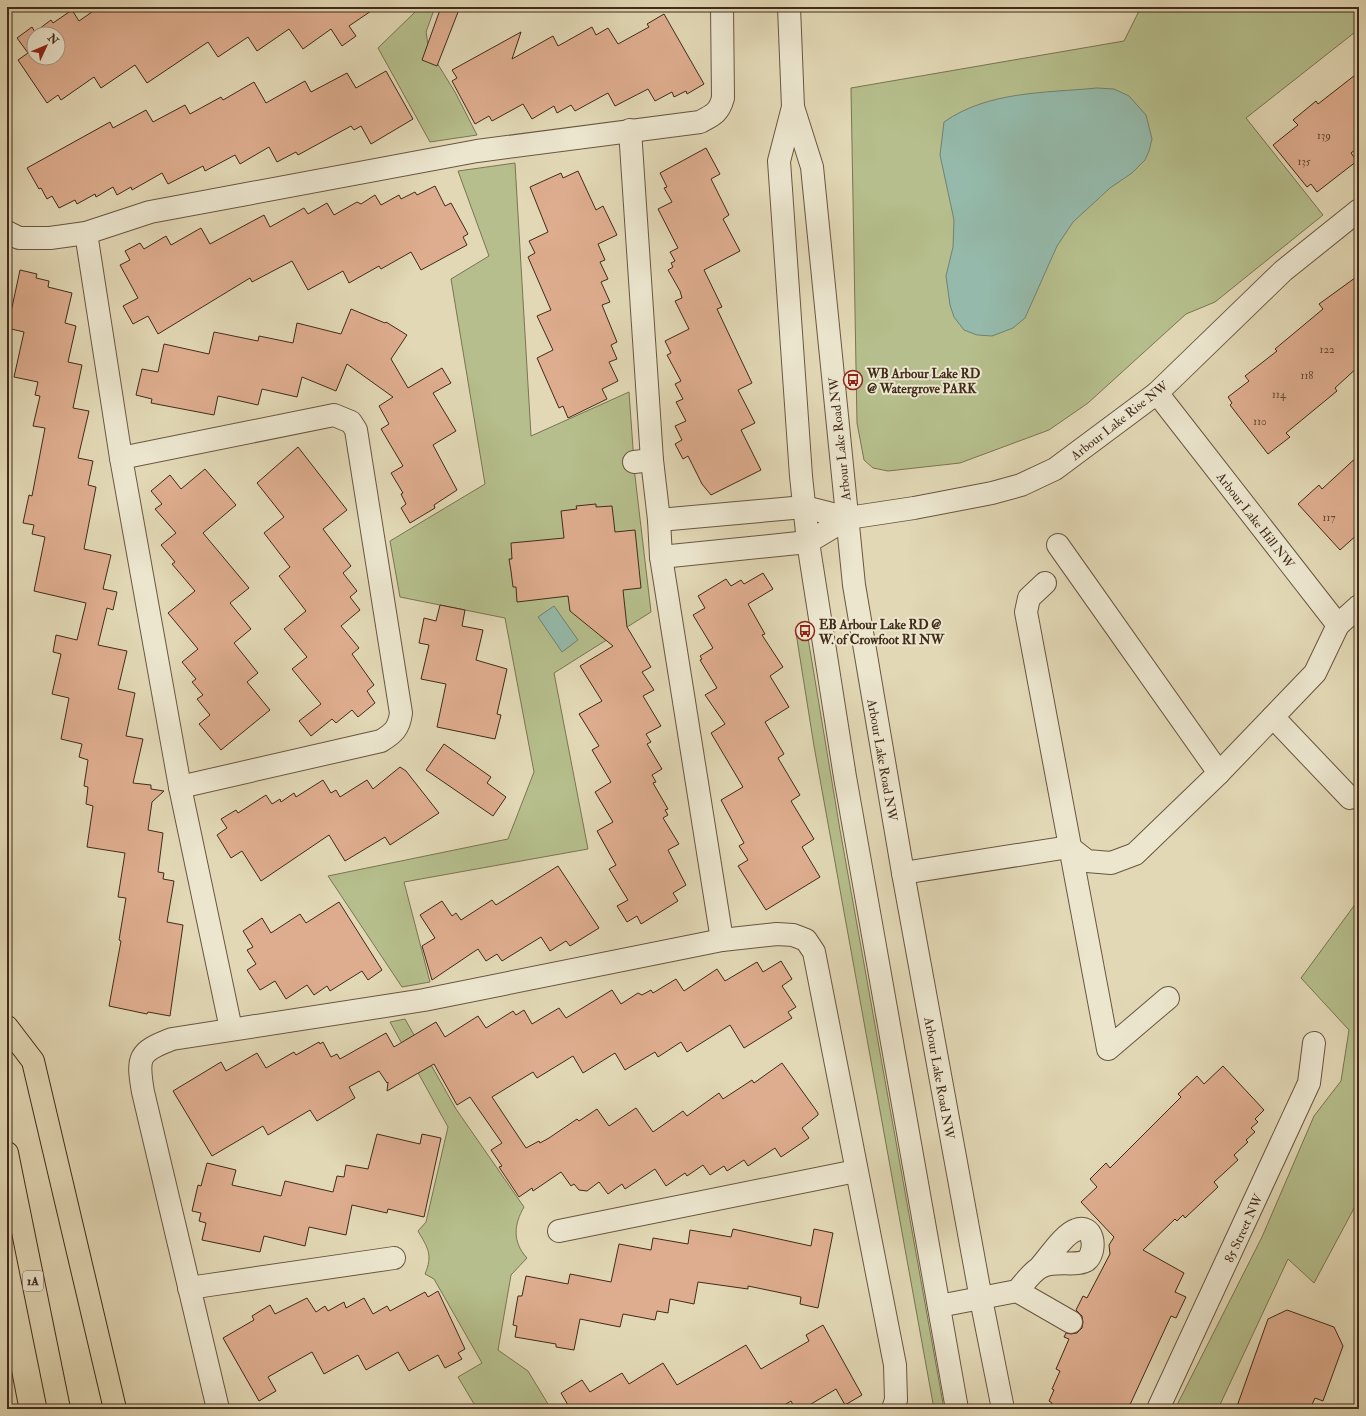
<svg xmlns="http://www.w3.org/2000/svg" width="1366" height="1416" font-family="'IM FELL Double Pica',serif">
<rect width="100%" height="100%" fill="#e2d8b5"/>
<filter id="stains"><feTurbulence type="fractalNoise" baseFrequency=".005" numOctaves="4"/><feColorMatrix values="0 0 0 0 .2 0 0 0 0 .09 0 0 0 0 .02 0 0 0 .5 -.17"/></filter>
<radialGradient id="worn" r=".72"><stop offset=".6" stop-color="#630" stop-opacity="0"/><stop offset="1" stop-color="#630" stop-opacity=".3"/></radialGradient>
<g fill="#b5be8c" stroke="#7b7452">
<polygon points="414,7 435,7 426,32 429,50 455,92 477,135 430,142 378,48 416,11"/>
<polygon points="1141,7 1359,7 1359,29 1246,118 1323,215 1215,302 1186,314 1088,403 1049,430 960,463 888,471 873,468 864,460 857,423 851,88 1124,41"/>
<polygon points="515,163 531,436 629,392 635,476 651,612 554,673 588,849 404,882 430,982 402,987 328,876 508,839 534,772 505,618 400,597 390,541 485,484 451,279 489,256 458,171"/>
<polygon points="807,632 840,830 944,1409 934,1409 814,746 796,633"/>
<polygon points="1359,899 1359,1199 1314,1283 1288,1259 1218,1409 1175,1409 1262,1237 1314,1116 1341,1081 1349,1030 1301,978"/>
<path d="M405,1019L456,1109L524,1207C514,1224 512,1242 527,1258L511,1275L498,1350L528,1371L551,1409H477L458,1377L482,1363L434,1279L425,1274C433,1255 428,1248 418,1231L426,1222L448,1127L390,1022Z"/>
</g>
<g fill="#95baab" stroke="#738171">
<path d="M1097,88L1114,89L1129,96L1146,115L1152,139L1149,151L1145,160L1132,173L1110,188L1073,222L1057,246L1025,318L1013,328L992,336L977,335L964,330L954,317L950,305L946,276L953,247L954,220L940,155L944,122C988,91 1045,93 1097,88Z"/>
<polygon points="554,606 578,640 562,652 538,617"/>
</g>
<g fill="#dead8f" stroke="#412b19" fill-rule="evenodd">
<path d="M99,7H377L349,26L356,36L342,46L331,29L303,49L289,29L257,51L248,37L218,57L208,42L147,83L135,65L101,88L94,77L61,100L58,95L47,103L18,60L28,53L17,38L32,27L35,32L51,20L53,23L72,10L79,21ZM34,34H58V58H34Z"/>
<polygon points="441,7 460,7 437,66 422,60"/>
<polygon points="664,14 704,84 687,94 686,91 674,97 672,92 655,101 648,89 615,106 608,93 575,111 571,105 557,113 554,106 532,119 523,104 492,121 489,116 475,124 452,81 457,78 452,70 521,32 512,59 553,36 558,46 592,27 596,35 608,28 618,44 649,27 647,24"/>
<polygon points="386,71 413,119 371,144 361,126 354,130 351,126 298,155 296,152 277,162 269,147 240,164 235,155 205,171 203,166 168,184 162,173 132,190 131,187 117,195 113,187 96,197 95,194 77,204 75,200 59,208 52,196 47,199 41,188 39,189 27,168 110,122 113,128 146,110 153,122 185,105 190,114 221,97 223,100 254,82 266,103 305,81 311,92 347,73 356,88"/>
<polygon points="1359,72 1359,147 1351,153 1357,161 1317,192 1311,184 1307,187 1273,145 1298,125 1293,120 1316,101 1318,104"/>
<polygon points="706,148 720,174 711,179 729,215 723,219 740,251 704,270 722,307 717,309 752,383 738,390 755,423 741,430 761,470 711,495 702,484 688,456 683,459 675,444 682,440 675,426 686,421 676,402 683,399 675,384 681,381 667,355 671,353 665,341 689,329 675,301 682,298 680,291 668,270 673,267 671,263 675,261 670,252 678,248 658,209 672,202 664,188 667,187 660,173"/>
<polygon points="578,171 596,210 603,206 617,235 598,244 605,260 600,262 608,279 601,282 610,302 602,305 617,342 611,345 617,359 609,362 618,381 602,389 607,399 568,418 563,406 559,408 537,358 553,350 537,316 551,310 528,257 535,253 529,241 548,232 530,187 561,173 563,178"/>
<polygon points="435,186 445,206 451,203 468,234 463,237 467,245 421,270 411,252 381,269 379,266 349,283 343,271 308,290 292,261 252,282 250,278 158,334 148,316 133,324 123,306 138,298 120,265 130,260 125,251 140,243 144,249 166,236 171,245 201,228 210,244 264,215 270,227 304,208 308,214 327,203 334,215 357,202 361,204 375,195 381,205 399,195 401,199 415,192 417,195"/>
<polygon points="20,270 37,274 36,278 49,281 48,287 72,293 65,323 76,326 68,362 82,365 73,408 89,411 78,458 93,461 88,485 96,487 84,549 111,555 103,589 117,592 113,610 107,608 98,645 127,651 118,689 135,693 126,736 143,739 133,783 151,785 151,789 164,791 152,802 148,830 163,833 158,872 164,873 163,879 174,881 167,922 183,925 170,1016 148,1012 147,1014 109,1006 121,941 119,940 126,898 118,897 125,853 87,847 93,806 86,804 88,787 84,786 88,760 79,757 82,744 61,739 69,698 52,694 61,654 53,652 56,635 77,640 86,603 34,591 45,537 32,534 34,525 23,523 29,495 32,496 45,428 33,426 40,396 35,395 38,382 14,377 24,332 7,328 7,311 11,312"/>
<polygon points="1359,275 1359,366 1335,388 1337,391 1286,433 1290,437 1268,454 1230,405 1232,403 1228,397 1249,381 1245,376 1277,351 1275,349 1323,309 1319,304"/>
<polygon points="351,309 385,323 386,322 407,335 391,359 408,388 442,368 451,383 433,393 456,431 433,445 457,490 434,505 435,508 410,523 401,508 406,504 401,494 403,493 391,473 403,466 381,429 389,424 379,406 393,397 347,364 336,391 302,377 297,397 262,389 258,405 218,396 214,415 151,403 152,399 136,395 142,369 158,372 164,344 209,354 214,332 258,341 259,336 293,343 297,323 341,334"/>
<polygon points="298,447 347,510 323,529 351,566 343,573 357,591 350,597 360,610 341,626 359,648 352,654 374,685 367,691 375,703 358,717 352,710 336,723 332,719 311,736 299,721 321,704 292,669 307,657 284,629 306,611 279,576 290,567 264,533 284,517 257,483"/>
<polygon points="1359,455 1359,533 1340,550 1298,504 1319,485 1322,489"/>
<polygon points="205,469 236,505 203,533 249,588 230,603 251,629 234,643 258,673 247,682 270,710 221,750 199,724 210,715 197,699 203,695 192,682 196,679 182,662 198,649 168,613 195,591 172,564 175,562 161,545 176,533 155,509 162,504 151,491 170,475 181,489"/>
<polygon points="596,504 596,507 612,506 615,532 635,530 641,588 623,590 627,627 651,667 642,672 654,690 643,696 661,726 646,734 651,742 647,744 662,769 652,775 656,782 653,783 668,809 665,810 668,815 663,818 679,844 668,850 686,885 673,893 678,901 641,924 637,916 627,922 617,906 628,900 609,869 616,865 597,831 613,822 595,792 611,782 592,750 599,746 579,714 602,701 580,666 613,646 570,611 568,596 517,602 516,587 513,587 511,571 509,559 512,559 511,543 564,538 561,511 577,509 576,506"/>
<polygon points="763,573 773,589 748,604 765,634 762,635 783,667 770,676 789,707 765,722 784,754 778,758 800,795 791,801 814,839 802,847 820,877 766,910 738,866 748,860 739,846 744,843 721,800 743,787 711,733 725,724 705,695 717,688 700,660 702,659 700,656 713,648 693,615 705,608 698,596 726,579 731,586 741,580 744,584"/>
<polygon points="440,605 465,610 462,626 483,630 476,660 507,669 497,714 501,715 495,739 437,727 446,684 421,679 429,645 419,643 424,618 436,621"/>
<polygon points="444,744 491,777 487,783 506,797 493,816 426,770"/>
<polygon points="400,767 406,771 439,813 390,845 385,837 345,861 329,835 261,881 242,851 231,858 217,835 227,828 221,819 236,810 238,813 266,795 272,804 280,799 281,802 294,793 296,797 323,780 331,793 336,790 340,797 367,780 373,789"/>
<polygon points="558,866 599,928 570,946 566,941 550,951 541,937 502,961 497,954 486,961 478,949 432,980 422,946 435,938 420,915 442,901 452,916 456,913 461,920 492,900 496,905"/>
<polygon points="339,902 382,970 368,980 362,971 330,991 327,986 314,995 307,985 286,999 275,981 260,990 247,970 256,964 247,950 253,947 243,931 262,918 271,933 300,914 306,923"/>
<polygon points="781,961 792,979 782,986 796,1007 788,1012 792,1018 744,1048 730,1025 687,1052 681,1042 658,1057 655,1052 625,1070 615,1053 583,1073 573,1056 537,1078 533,1072 492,1097 526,1148 539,1141 540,1143 549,1138 577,1119 579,1121 597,1109 609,1126 636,1108 653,1132 683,1111 687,1116 719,1093 723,1099 752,1080 754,1083 782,1063 818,1113 818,1115 802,1128 809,1138 781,1157 775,1148 748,1166 744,1160 727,1171 724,1166 710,1175 703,1165 687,1176 685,1173 666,1186 655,1169 625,1189 622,1184 608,1194 599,1182 587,1191 579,1190 574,1184 571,1186 561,1172 533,1191 532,1188 519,1197 499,1167 502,1166 491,1150 502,1143 470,1097 457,1105 434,1064 387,1091 388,1082 387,1083 379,1071 349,1087 355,1098 317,1121 310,1110 268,1135 263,1126 212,1156 173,1091 221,1062 226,1071 257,1053 266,1068 294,1052 296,1055 319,1042 320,1044 323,1042 331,1057 337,1054 340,1059 386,1033 394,1047 436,1022 445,1037 478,1016 486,1028 513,1011 516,1015 524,1010 532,1024 559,1008 566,1018 612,990 621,1004 638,993 642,995 651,990 653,993 676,979 684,991 717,969 725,981 757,962 763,972"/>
<polygon points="1223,1066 1264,1110 1255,1119 1258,1122 1251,1128 1255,1132 1246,1140 1248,1142 1234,1155 1238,1160 1214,1182 1218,1187 1185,1218 1183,1215 1177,1221 1175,1219 1143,1250 1184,1273 1175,1292 1186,1297 1176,1318 1171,1316 1128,1409 1049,1409 1052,1403 1049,1401 1054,1390 1052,1389 1060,1371 1056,1369 1069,1339 1064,1337 1066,1333 1071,1334 1077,1333 1082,1328 1083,1322 1082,1316 1076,1310 1083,1296 1087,1298 1110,1254 1109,1245 1114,1237 1081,1202 1097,1187 1090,1179 1106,1163 1110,1168 1181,1097 1178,1094 1197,1076 1204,1084"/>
<polygon points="377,1134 420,1144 422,1134 441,1138 424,1217 388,1209 387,1213 352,1205 346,1235 309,1227 305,1246 264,1236 260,1252 202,1240 206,1223 199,1221 201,1213 192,1211 198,1185 201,1186 207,1163 236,1170 232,1185 281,1196 285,1181 333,1192 337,1176 344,1177 346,1165 368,1169"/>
<polygon points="733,1229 811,1246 814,1229 833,1233 818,1308 800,1304 801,1297 748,1286 748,1289 698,1282 694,1304 670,1299 668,1313 657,1311 655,1320 623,1314 620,1327 580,1319 574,1350 556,1347 556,1344 515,1337 517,1326 513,1325 518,1296 522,1296 526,1276 568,1284 570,1274 611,1282 619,1244 651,1250 653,1238 688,1244 690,1230 731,1237"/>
<polygon points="438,1291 465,1349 458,1353 462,1359 445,1368 438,1355 409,1371 398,1352 366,1370 358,1355 324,1374 312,1352 268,1377 276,1391 259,1401 223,1338 254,1320 252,1316 270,1305 275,1314 307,1298 316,1312 325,1306 328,1311 344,1302 346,1308 364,1298 373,1314 387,1306 390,1311 425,1292 428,1297"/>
<polygon points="1287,1310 1334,1327 1343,1346 1323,1401 1315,1398 1310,1409 1236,1409 1268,1319"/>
<polygon points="823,1325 862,1395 845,1405 836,1389 803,1409 795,1409 791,1401 778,1409 563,1409 568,1405 561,1393 582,1380 590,1392 622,1373 629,1384 663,1363 677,1385 746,1345 761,1369 809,1341 806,1335"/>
</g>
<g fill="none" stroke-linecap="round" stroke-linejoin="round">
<g stroke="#695640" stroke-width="24">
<g id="minor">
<polyline points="789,7 793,107 812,167 854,585 903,873 981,1299 1003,1409"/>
<polyline points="793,107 779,161 801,476 808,542 845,777 957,1409"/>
<polyline points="630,130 652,460 659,520 661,557 722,940"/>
<path d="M7,232L19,238H50L86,233L150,212L477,151L700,122C713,115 719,113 723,98L722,7"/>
<polyline points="86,233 121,458 180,787 231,1029"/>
<polyline points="1157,393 1338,625 1359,606"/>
<path d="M121,458L334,415L351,422L356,430L401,713C399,728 394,733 381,741L180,787"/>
<polyline points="634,462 652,460"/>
<polyline points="659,520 804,507 848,518"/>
<polyline points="1058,545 1219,773"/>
<polyline points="661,557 808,542 848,518 914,508 992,493 1021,485 1055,469 1157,393 1283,271 1359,210"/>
<polyline points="1045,583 1029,598 1026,612 1108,1049 1168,998"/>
<polyline points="1273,717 1350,798"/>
<polyline points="903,873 1069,847 1087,861 1111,863 1135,854 1219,773 1315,673 1338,625"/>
<polyline points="559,1231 856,1171"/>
<polyline points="189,1288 394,1258"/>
<path d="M1017,1291C1024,1284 1032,1271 1041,1267C1055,1259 1080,1268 1088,1259C1097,1248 1093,1223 1076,1230C1064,1234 1049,1257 1040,1267"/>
<polyline points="939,1306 1017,1291 1071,1322"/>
<path d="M218,1409L143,1092C137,1057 138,1052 172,1039L424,1000L722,940L777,934L793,935L806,940L814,952L895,1365L896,1400L893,1409"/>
<polyline points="1158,1409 1309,1083 1314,1043"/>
</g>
</g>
<g stroke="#412b19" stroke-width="24">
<g id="highway">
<polyline points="7,1027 33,1061 115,1409"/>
<polyline points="7,1153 59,1409"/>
</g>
</g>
<use href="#minor" stroke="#ece6cf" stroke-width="22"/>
<use href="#highway" stroke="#e2d8b5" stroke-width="22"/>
<polyline stroke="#412b19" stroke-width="1" points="7,1348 19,1409"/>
</g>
<defs>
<g id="bus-ring" transform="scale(1)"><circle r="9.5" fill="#ece6cf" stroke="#8f2418" stroke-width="1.5"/><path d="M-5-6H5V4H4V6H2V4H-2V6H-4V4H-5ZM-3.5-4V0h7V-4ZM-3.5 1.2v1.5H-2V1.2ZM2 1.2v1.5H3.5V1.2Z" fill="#8f2418"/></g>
</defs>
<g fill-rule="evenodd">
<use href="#bus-ring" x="853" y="380"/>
<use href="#bus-ring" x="805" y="631"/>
</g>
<g text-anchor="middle" stroke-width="4" stroke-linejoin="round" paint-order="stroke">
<g font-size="11" fill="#684c36">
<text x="1324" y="139">139</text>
<text x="1304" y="165">135</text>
<text x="1327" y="353">122</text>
<text x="1307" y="379">118</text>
<text x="1279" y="398">114</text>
<text x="1260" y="425">110</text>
<text x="1329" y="521">117</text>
</g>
<rect fill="#ece6cf" stroke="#746350" stroke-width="1" x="23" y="1271" width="20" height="20" rx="3"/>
<g font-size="12" font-weight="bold" fill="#412b19">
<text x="33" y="1285">1A</text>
</g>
<g font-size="13" font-weight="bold" fill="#412b19" stroke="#ece6cf" text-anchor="start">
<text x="867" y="378">WB Arbour Lake RD<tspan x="867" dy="15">@ Watergrove PARK</tspan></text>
<text x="819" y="629">EB Arbour Lake RD @<tspan x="819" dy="15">W. of Crowfoot RI NW</tspan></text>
</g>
<g font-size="13" fill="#412b19" stroke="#ece6cf">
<text transform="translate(1119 420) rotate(-38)" y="5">Arbour Lake Rise NW</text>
<text transform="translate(839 439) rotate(-96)" y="5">Arbour Lake Road NW</text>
<text transform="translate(1256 520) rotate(52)" y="5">Arbour Lake Hill NW</text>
<text transform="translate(883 760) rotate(80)" y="5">Arbour Lake Road NW</text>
<text transform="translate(940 1078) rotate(80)" y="5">Arbour Lake Road NW</text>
<text transform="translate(1243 1228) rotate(-65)" y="5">85 Street NW</text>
</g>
</g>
<rect width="1366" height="1416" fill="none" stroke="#e2d8b5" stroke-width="24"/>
<rect x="8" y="8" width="1350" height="1400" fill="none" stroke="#412b19" stroke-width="2"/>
<rect x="12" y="12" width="1342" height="1392" fill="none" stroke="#412b19"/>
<g transform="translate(46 46) rotate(46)"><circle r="19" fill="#ece6cf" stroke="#a89b86"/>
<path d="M0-3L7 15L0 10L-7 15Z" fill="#8f2418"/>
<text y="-6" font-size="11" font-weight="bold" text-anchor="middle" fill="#412b19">N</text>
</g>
<rect width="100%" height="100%" filter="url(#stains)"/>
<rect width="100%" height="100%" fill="url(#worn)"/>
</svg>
